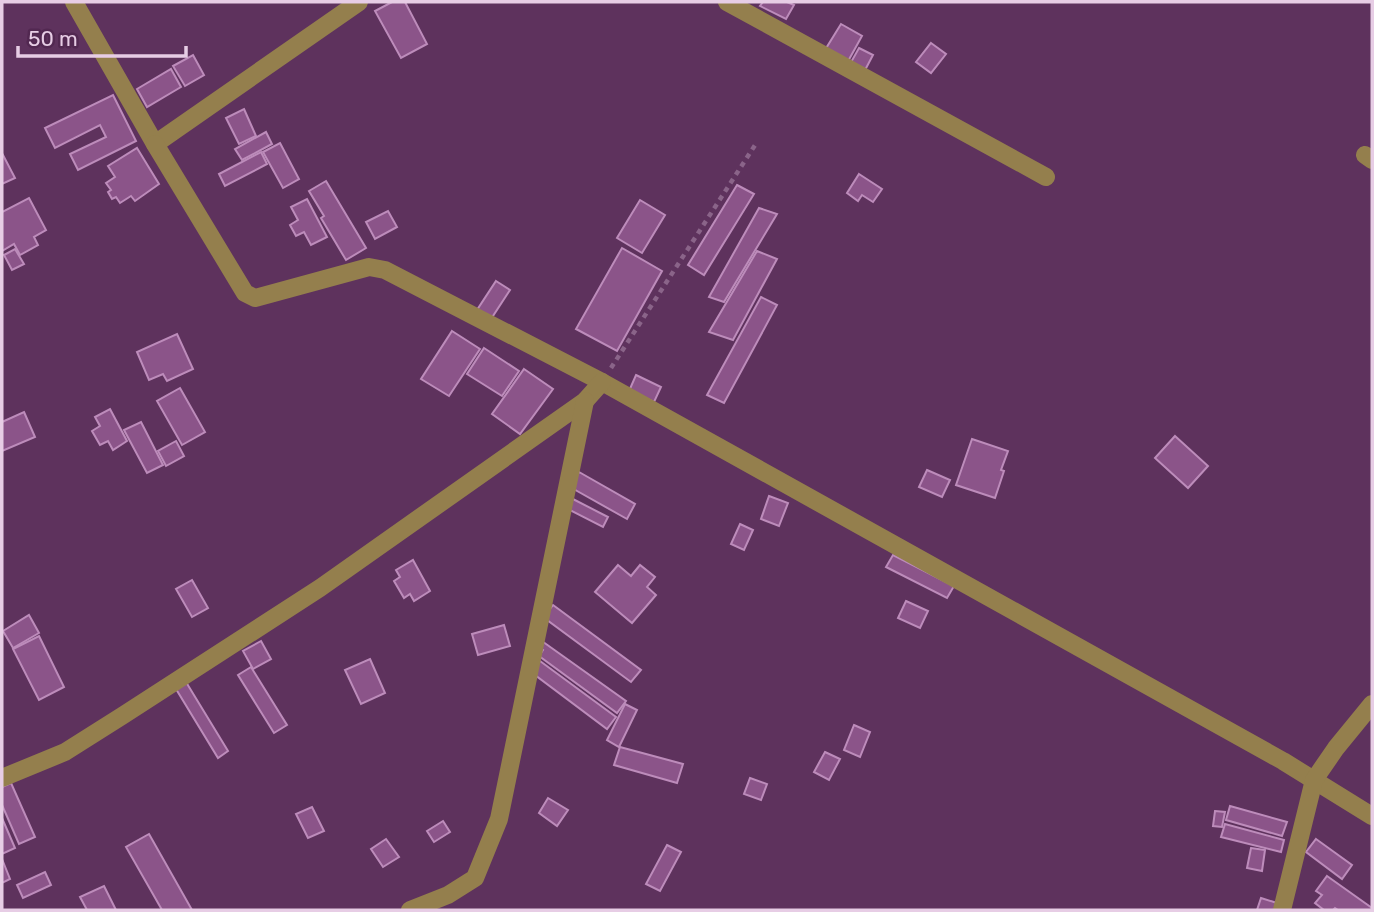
<svg xmlns="http://www.w3.org/2000/svg" width="1374" height="912" font-family="Rubik,sans-serif">
<rect width="100%" height="100%" fill="#5e325d"/>
<g fill="#8b5489" stroke="#bd8cbb" stroke-width="2">
<polygon points="392,2 405,2 427,44 401,58 375,11"/>
<polygon points="763,2 787,2 794,5 786,19 760,6"/>
<polygon points="841,24 862,36 847,63 825,50"/>
<polygon points="931,43 946,54 931,73 916,62"/>
<polygon points="859,48 873,55 864,72 850,64"/>
<polygon points="193,55 204,75 185,86 173,66"/>
<polygon points="171,69 181,87 147,107 137,89"/>
<polygon points="113,95 136,141 78,170 70,154 106,137 100,125 55,148 45,128"/>
<polygon points="244,109 256,136 239,144 226,118"/>
<polygon points="266,132 272,144 242,160 235,149"/>
<polygon points="280,143 299,179 283,188 263,152"/>
<polygon points="137,148 159,184 135,201 131,196 120,203 116,197 112,199 108,192 111,190 106,183 115,177 108,166"/>
<polygon points="261,152 267,164 225,186 219,174"/>
<polygon points="3,155 15,178 2,184 2,156"/>
<polygon points="859,174 882,189 873,202 862,195 858,201 847,193"/>
<polygon points="326,181 366,248 346,260 321,218 324,216 309,191"/>
<polygon points="737,185 754,194 704,275 688,265"/>
<polygon points="29,198 46,230 34,237 38,245 20,255 14,244 2,251 2,212"/>
<polygon points="307,199 327,237 311,245 304,232 296,236 290,225 298,220 291,207"/>
<polygon points="640,200 665,215 642,253 617,238"/>
<polygon points="759,208 777,214 724,302 709,297"/>
<polygon points="388,211 397,227 375,239 366,222"/>
<polygon points="622,248 662,271 617,351 576,329"/>
<polygon points="15,249 24,264 12,270 4,255"/>
<polygon points="757,251 777,259 733,340 709,332"/>
<polygon points="496,281 510,290 489,322 475,313"/>
<polygon points="761,297 777,305 724,403 707,395"/>
<polygon points="452,331 480,349 449,396 421,379"/>
<polygon points="177,334 193,369 167,381 163,374 149,380 137,352"/>
<polygon points="484,348 519,371 502,396 467,374"/>
<polygon points="524,369 553,389 520,434 492,414"/>
<polygon points="636,375 661,387 654,402 629,391"/>
<polygon points="180,388 205,432 182,445 157,401"/>
<polygon points="110,409 127,441 113,450 108,441 100,445 92,431 100,426 95,417"/>
<polygon points="24,412 35,437 2,451 2,422"/>
<polygon points="141,422 163,465 147,473 124,430"/>
<polygon points="1175,436 1208,466 1188,488 1155,458"/>
<polygon points="972,439 1008,451 1001,470 1004,471 995,498 956,485"/>
<polygon points="176,441 184,456 166,466 158,451"/>
<polygon points="927,470 950,480 942,497 919,487"/>
<polygon points="579,472 635,504 627,519 570,487"/>
<polygon points="769,496 788,503 779,526 761,519"/>
<polygon points="569,497 608,517 603,527 564,507"/>
<polygon points="740,524 753,530 744,550 731,544"/>
<polygon points="893,555 954,586 947,598 886,567"/>
<polygon points="413,560 430,591 414,601 410,594 404,598 394,581 400,577 396,570"/>
<polygon points="618,565 631,576 640,565 655,577 647,587 656,595 632,623 595,592"/>
<polygon points="192,580 208,608 192,617 176,589"/>
<polygon points="906,601 928,611 920,628 898,618"/>
<polygon points="553,605 641,670 631,682 543,617"/>
<polygon points="29,615 39,633 13,648 3,631"/>
<polygon points="504,625 510,646 478,655 472,634"/>
<polygon points="39,636 64,687 39,700 13,649"/>
<polygon points="539,639 626,701 617,713 539,656 543,650 535,644"/>
<polygon points="261,641 271,659 253,669 243,651"/>
<polygon points="370,659 385,693 361,704 345,670"/>
<polygon points="540,661 616,717 607,729 531,672"/>
<polygon points="251,667 287,725 274,733 238,675"/>
<polygon points="186,682 228,751 218,758 176,689"/>
<polygon points="625,704 637,710 619,747 607,740"/>
<polygon points="854,725 870,732 860,757 844,750"/>
<polygon points="620,747 683,764 677,783 614,765"/>
<polygon points="825,752 840,759 829,780 814,772"/>
<polygon points="750,778 767,784 761,800 744,794"/>
<polygon points="11,783 35,837 19,844 2,805 2,787"/>
<polygon points="548,798 568,810 557,826 539,813"/>
<polygon points="1230,806 1287,822 1282,836 1226,820"/>
<polygon points="312,807 324,831 308,838 296,814"/>
<polygon points="1215,811 1225,812 1222,827 1213,826"/>
<polygon points="2,818 15,848 2,854"/>
<polygon points="443,821 450,832 434,842 427,831"/>
<polygon points="1225,824 1284,840 1281,852 1221,837"/>
<polygon points="149,834 192,910 162,910 126,847"/>
<polygon points="386,839 399,857 383,867 371,849"/>
<polygon points="1316,839 1352,865 1342,879 1306,852"/>
<polygon points="667,845 681,852 660,891 646,884"/>
<polygon points="1251,848 1265,850 1262,871 1247,868"/>
<polygon points="2,859 10,879 2,883"/>
<polygon points="45,872 51,885 23,898 17,885"/>
<polygon points="1327,876 1372,908 1372,910 1338,910 1335,908 1333,910 1324,910 1315,903 1322,895 1316,891"/>
<polygon points="104,886 116,910 87,910 80,897"/>
<polygon points="1261,898 1277,903 1275,910 1257,910"/>
</g>
<g fill="none" stroke-linecap="round" stroke-linejoin="round">
<polyline stroke="#8a6489" stroke-width="4.5" stroke-dasharray="5 5" stroke-linecap="butt" points="611,368 757,142"/>
<g stroke="#947f4d" stroke-width="18">
<polyline points="74,2 155,144 359,2"/>
<polyline points="727,2 1046,177"/>
<polyline points="155,144 245,293 255,298 369,267 385,270 602,382 1283,761 1372,816"/>
<polyline points="1365,155 1372,160"/>
<polyline points="2,778 65,752 122,716 320,588 585,401 602,382"/>
<polyline points="410,910 448,895 475,878 499,819 585,401"/>
<polyline points="1282,910 1314,780 1336,748 1372,704"/>
</g>
</g>
<rect width="1374" height="912" fill="none" stroke="#e7cde5" stroke-width="7"/>
<path d="M18 46v10h168v-10" fill="none" stroke="#e7cde5" stroke-width="3.5"/>
<text x="28" y="46" font-size="21" fill="#e7cde5" stroke="#522851" stroke-width="5" paint-order="stroke">50 m</text>
</svg>
